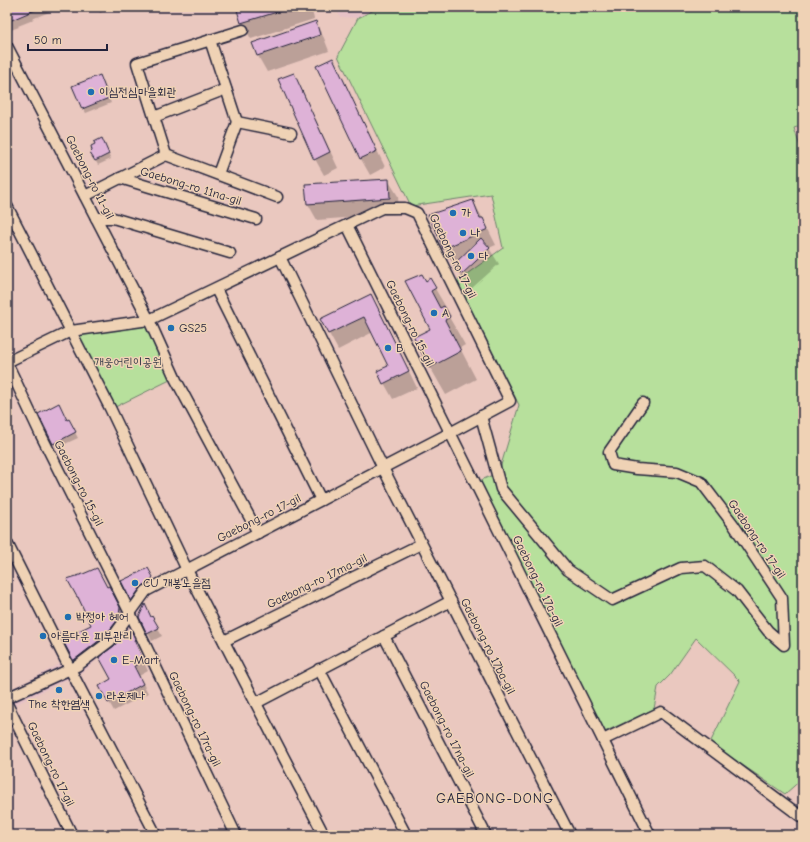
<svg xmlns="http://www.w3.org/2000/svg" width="810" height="842" font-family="'Comic Neue','Poor Story',sans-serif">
<rect width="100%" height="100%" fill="#eac8bf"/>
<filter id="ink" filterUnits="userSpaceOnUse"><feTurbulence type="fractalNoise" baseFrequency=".025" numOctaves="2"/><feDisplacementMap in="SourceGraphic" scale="8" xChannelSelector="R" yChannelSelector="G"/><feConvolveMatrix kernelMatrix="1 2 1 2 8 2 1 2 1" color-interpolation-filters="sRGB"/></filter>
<g filter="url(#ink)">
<g fill="#e6c1c6">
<polygon points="336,7 380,7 358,18 340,17"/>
<polygon points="135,593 143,609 141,613 125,632 86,670 7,709 7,691 36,677 94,645"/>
</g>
<g fill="#b7e09c" stroke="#6c816c">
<polygon points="380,7 803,7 803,125 794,128 803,156 803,778 785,794 710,743 740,681 696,638 670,675 658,687 654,709 600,734 475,483 499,472 519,405 457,281 503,248 491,194 411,206 338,56 358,18"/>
<polygon points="148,325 172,379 113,408 75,334"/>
</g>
<g fill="#0003">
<polygon points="7,7 61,7 32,19 33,20 18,26 19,27 8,31 7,29"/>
<polygon points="97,7 112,7 100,13"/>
<polygon points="243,7 311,7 314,19 251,39 242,23 238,9"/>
<polygon points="315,22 324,38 329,51 267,72 258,56 253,43"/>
<polygon points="332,60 341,75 385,167 370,175 361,159 317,66"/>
<polygon points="293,74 302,90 338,168 324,175 315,159"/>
<polygon points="100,76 111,103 86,113 83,108"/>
<polygon points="104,144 111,159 98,165 91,153"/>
<polygon points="388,180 398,196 399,214 317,220 308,204"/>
<polygon points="473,201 482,217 496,245 489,248 499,264 471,289 463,280 444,248 440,236 435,228"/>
<polygon points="430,280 451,316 449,317 465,345 460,348 476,379 446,395 430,367 431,329 426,283"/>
<polygon points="371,295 380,311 417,388 393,399 378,372 389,366 373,332 338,350 321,319"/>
<polygon points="67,421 71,425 78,438 56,448 54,443"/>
<polygon points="147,569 158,588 154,593 147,597 138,610 122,581"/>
<polygon points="107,588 113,595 124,616 123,626 79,668 74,660 92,625 77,597"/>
<polygon points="156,625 162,636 152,641 148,633"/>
<polygon points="131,633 140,649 138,650 148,671 139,676 148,693 114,711 100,686 112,679"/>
</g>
<g fill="#deb2d7" stroke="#22223b">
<polygon points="7,7 42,7 7,22"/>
<polygon points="236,7 287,7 287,9 241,23"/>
<polygon points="316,21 320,35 257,56 252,43"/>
<polygon points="333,58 377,151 360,159 316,66"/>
<polygon points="294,73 330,152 314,160 278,79"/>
<polygon points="100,75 109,98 82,109 72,86"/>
<polygon points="102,138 109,154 95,161 90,153 92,151 91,146 95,144 94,142"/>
<polygon points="389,179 390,198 307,204 305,184"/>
<polygon points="473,200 480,218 483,218 488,229 443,249 435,228 434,228 428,215"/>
<polygon points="481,238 490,248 462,274 453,265"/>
<polygon points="422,274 426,281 430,278 436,288 431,291 440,308 444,306 450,317 445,320 461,351 429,368 414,337 430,329 405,281"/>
<polygon points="371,294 409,371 383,384 377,371 388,366 364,317 328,334 320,319"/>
<polygon points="59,403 67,420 69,419 76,432 53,444 38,414"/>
<polygon points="97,568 107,587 109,586 120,607 119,618 105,636 74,660 73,660 62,639 91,625 78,597 77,597 67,579 83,574"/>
<polygon points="148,568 153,577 149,582 141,587 131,601 121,581 140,572"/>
<polygon points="145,604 151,617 152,616 159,628 147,634 139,617"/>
<polygon points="125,632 132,632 135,639 134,640 144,661 134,666 143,684 108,703 99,686 111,679 99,657 114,646"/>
</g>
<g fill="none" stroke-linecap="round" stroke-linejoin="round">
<g stroke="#22223b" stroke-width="13">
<g id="street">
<polyline points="210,40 237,122"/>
<polyline points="7,46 149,320 176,380 258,533"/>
<polyline points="154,117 226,89"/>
<polyline points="237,122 291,133"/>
<polyline points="166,155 277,197"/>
<polyline points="218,174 237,122"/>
<polyline points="120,178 256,219"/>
<polyline points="85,196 166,155 137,63 243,30"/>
<polyline points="7,206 110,408 187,570 324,835"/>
<polyline points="96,218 113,218 230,253"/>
<polyline points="347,225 650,835"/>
<polyline points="280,257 383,468 570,835"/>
<polyline points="216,289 321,500"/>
<polyline points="7,362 71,331 149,320 382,208 405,208 417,213 510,401 450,433 146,591 110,641 77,666 7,698"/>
<polyline points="7,363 40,433 130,613 236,835"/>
<polyline points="481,416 501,489 568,570 612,600 681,568 705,566 737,591 768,631 784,645 782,598 733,524 701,482 677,472 637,469 613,465 609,452 643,403"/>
<polyline points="7,543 70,669 156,835"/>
<polyline points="384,636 486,835"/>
<polyline points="224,641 421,544"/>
<polyline points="319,669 406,835"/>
<polyline points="256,703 451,601"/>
<polyline points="7,704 72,835"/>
<polyline points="603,740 661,712 803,818"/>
</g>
</g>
<use href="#street" stroke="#efd2b5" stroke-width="10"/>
</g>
</g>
<g fill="#1f6fb2" stroke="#efd2b5" stroke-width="1.5">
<circle cx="91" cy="92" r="4"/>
<circle cx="453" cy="213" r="4"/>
<circle cx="463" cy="233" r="4"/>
<circle cx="471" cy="256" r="4"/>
<circle cx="434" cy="313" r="4"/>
<circle cx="171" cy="328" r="4"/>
<circle cx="388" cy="348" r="4"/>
<circle cx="135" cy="583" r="4"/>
<circle cx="68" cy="617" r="4"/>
<circle cx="43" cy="636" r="4"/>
<circle cx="114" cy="660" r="4"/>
<circle cx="59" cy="690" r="4"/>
<circle cx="99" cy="696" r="4"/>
</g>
<g text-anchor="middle" stroke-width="3" stroke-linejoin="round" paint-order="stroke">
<g font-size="12" fill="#22223b" stroke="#efd2b5" text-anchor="start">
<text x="99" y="96">이심전심마을회관</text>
<text x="461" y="217">가</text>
<text x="471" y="237">나</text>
<text x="479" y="260">다</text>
<text x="442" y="317">A</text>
<text x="179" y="332">GS25</text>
<text x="396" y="352">B</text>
<text x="143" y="587">CU 개봉노을점</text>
<text x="76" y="621">박정아 헤어</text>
<text x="51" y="640">아름다운 피부관리</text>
<text x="122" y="664">E-Mart</text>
<text x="107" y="700">라온제나</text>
<text x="59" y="708" text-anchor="middle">The 착한염색</text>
</g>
<g font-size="12" fill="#22223b" stroke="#efd2b5">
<text transform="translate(90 177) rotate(63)" y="4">Gaebong-ro 11-gil</text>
<text transform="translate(191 186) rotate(17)" y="4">Gaebong-ro 11na-gil</text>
<text transform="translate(453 256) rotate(64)" y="4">Gaebong-ro 17-gil</text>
<text transform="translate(410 323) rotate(64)" y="4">Gaebong-ro 15-gil</text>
<text transform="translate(79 483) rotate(63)" y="4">Gaebong-ro 15-gil</text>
<text transform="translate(259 518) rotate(-27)" y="4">Gaebong-ro 17-gil</text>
<text transform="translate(757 539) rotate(56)" y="4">Gaebong-ro 17-gil</text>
<text transform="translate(317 581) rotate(-26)" y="4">Gaebong-ro 17ma-gil</text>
<text transform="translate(538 581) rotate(64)" y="4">Gaebong-ro 17a-gil</text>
<text transform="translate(488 646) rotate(63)" y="4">Gaebong-ro 17ba-gil</text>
<text transform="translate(195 719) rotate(64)" y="4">Gaebong-ro 17ra-gil</text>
<text transform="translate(447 729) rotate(63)" y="4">Gaebong-ro 17na-gil</text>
<text transform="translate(51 764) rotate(64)" y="4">Gaebong-ro 17-gil</text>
</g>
<g font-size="12" fill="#383e4a" stroke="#efd2b5">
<text x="128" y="366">개웅어린이공원</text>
</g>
<g font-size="14" letter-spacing="1" fill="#22223b" stroke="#efd2b5">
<text x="495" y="803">GAEBONG-DONG</text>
</g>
</g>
<rect width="810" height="842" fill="none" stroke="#efd2b5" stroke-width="24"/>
<rect x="12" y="12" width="786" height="818" fill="none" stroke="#22223b" stroke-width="1.5" filter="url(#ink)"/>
<path d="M28 44v6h79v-6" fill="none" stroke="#22223b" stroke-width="2"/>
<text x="34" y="44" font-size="12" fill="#22223b" stroke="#efd2b5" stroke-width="3" paint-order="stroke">50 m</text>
</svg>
